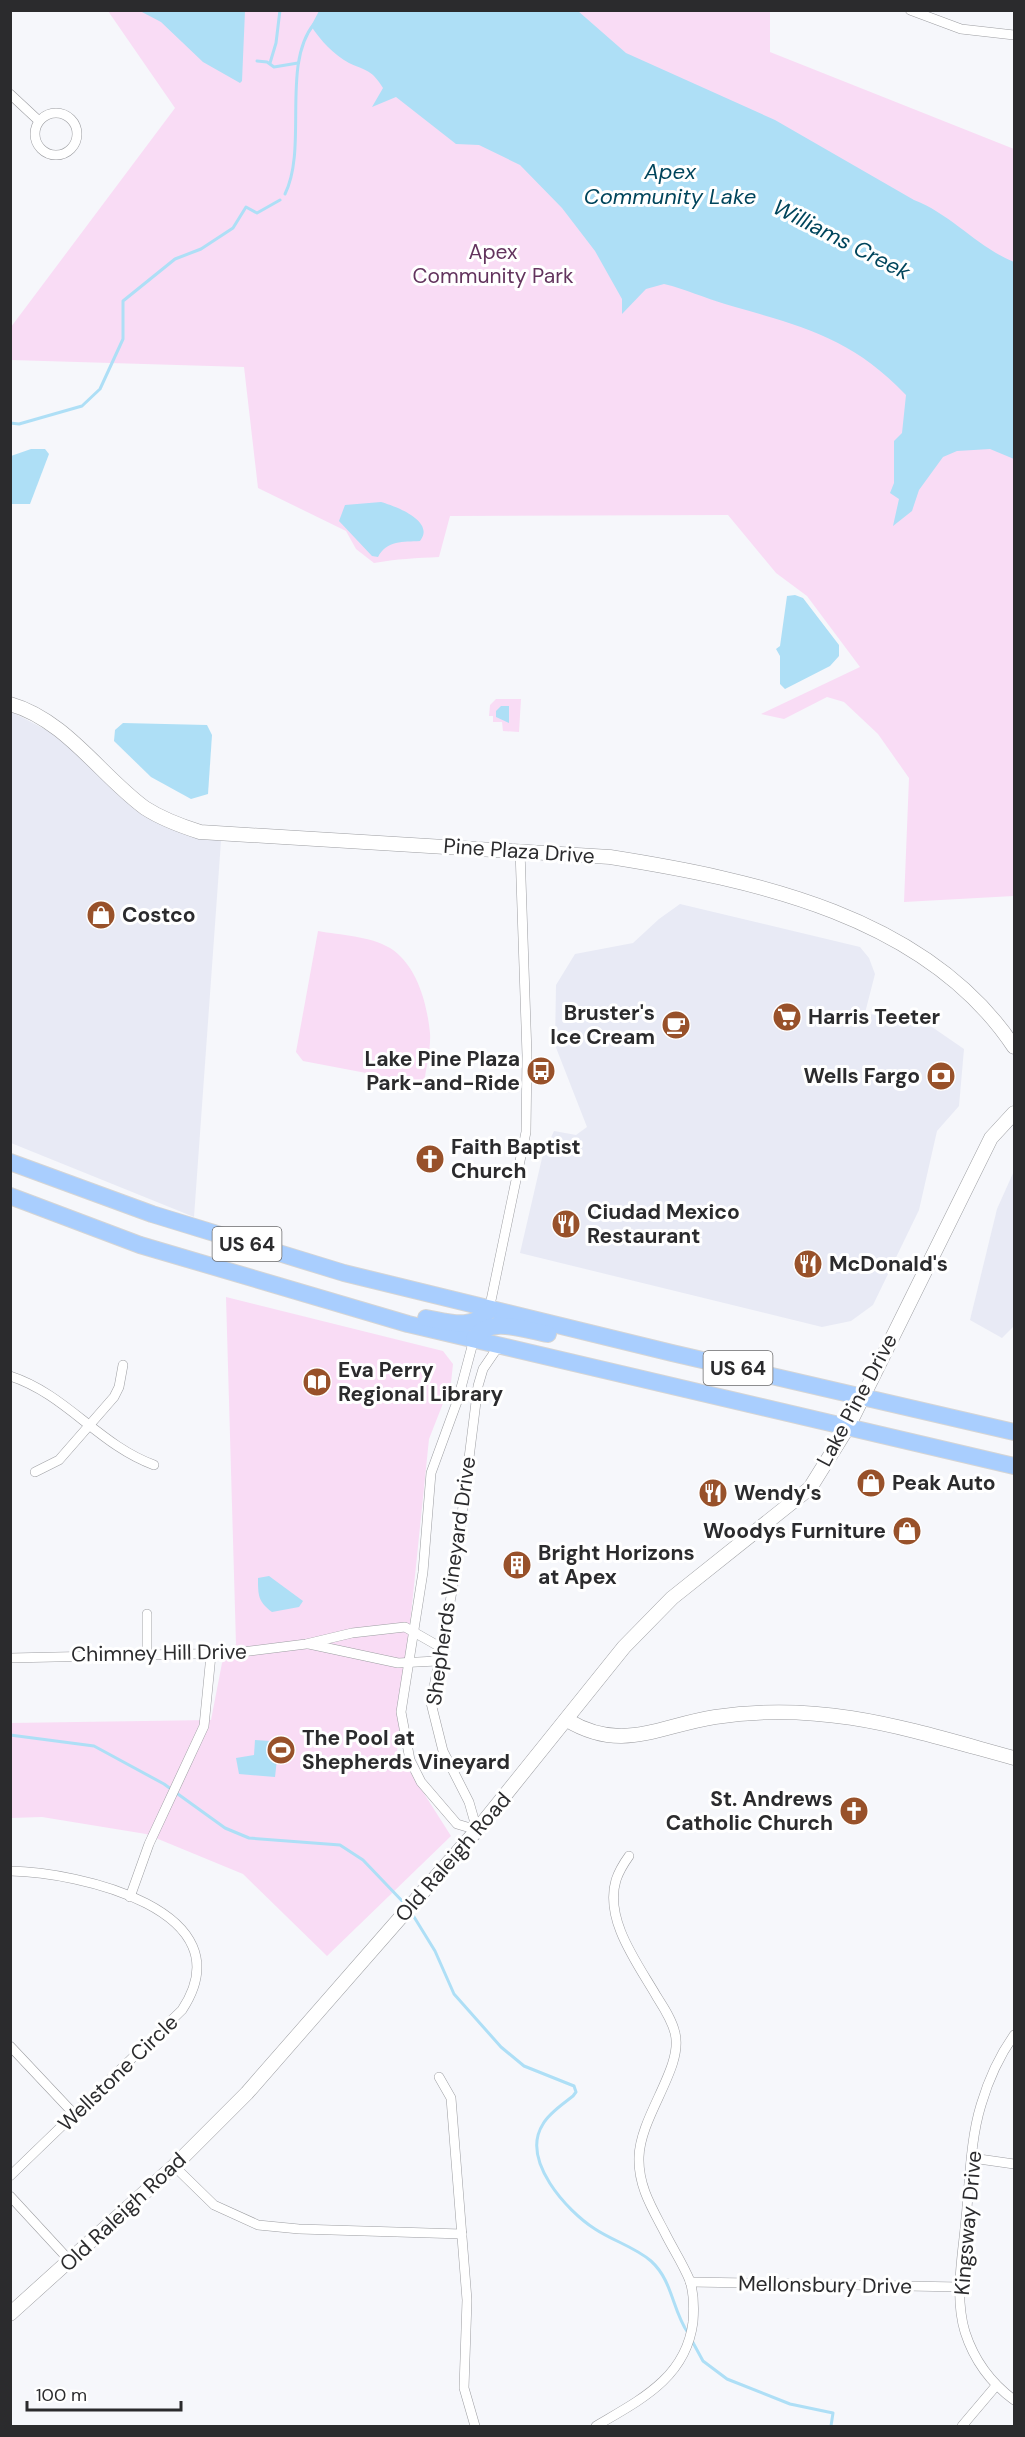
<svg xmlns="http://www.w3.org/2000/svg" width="1025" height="2437" font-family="'DM Sans',sans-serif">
<rect width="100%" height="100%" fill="#f6f7fb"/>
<g fill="#e8eaf5">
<polygon points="10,711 54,734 194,835 221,841 194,1217 11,1143"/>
<polygon points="680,904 860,947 869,958 875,974 865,1013 932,1027 964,1049 959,1106 937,1131 919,1210 873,1305 851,1321 822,1327 520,1253 542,1158 554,1131 576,1135 587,1127 555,1045 556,985 575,954 633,943 659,919"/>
<polygon points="1014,1171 1014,1326 1002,1338 970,1320 997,1209"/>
</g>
<g fill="#f9dcf5">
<path d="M108,11H770V52L1014,149V896L904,902L909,778L878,734L844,702L827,697L784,719L761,714L860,667L807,596L776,573L728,515L450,516L439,557C417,558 396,559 374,563L356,549L346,531L258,488L244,367L11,360V327L175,108Z"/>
<polygon points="496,699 521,699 519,732 503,731 502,722 493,722 493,716 489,716 490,705"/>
<path d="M318,931C340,935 370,936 390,948C417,965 427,1003 430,1033C431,1049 426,1068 424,1084L303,1061L296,1052Z"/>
<polygon points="226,1297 443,1351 453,1364 451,1383 429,1439 397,1751 451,1836 327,1956 243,1874 146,1834 42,1817 11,1818 10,1723 211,1720 222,1663 236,1644"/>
</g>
<g fill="#aedff6">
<polygon points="140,11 245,11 242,81 240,83 203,62 161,22"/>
<path d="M319,11H578L626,53L775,120L914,200C951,214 977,247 1014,262V459L990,449L957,451L943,457L919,490L912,511L893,526L899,499L890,493L894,483V441L902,433L906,395C850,336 800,326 725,304C704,298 686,289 664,284L646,289L622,314V299L595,251L562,208L520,165L479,145L456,144L396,97L372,107L383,88C372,70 367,71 349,63C333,54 321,41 311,26Z"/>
<polygon points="31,449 45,449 49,454 30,504 11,504 11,456"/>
<path d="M381,502C395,506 436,521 420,541C403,542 387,540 378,557L372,556L339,521L345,505Z"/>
<polygon points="795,595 803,598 839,645 839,656 830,666 785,689 780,684 780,656 776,649 780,646 787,596"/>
<polygon points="501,706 509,706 509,723 496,717 496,711"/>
<polygon points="123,723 207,725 212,735 208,794 191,799 151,777 114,741 115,730"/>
<path d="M269,1576L303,1601L299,1607L272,1612C258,1602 258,1595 258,1578Z"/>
<polygon points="255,1740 286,1742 289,1755 277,1759 275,1777 239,1774 236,1758 254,1755"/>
</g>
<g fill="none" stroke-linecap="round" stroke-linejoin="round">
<g stroke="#aedff6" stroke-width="3">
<polyline points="257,61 267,62 274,67 298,63"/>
<polyline points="270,63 276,43 280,10"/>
<path d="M285,194C308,148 281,64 314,24"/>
<polyline points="10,423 19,424 82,406 100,389 123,339 123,301 175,259 201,249 233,228 246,207 257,213 280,200"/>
<polyline points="10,1735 94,1746 164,1784 225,1828 249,1838 340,1845 363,1860 405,1904"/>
<path d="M411,1912L435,1951L454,1994L501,2047L524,2066L574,2086L576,2092L573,2096C563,2104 549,2113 543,2124C520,2160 567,2211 595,2229C613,2241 635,2247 651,2261C673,2281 672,2310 688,2333"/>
<polyline points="691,2339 703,2361 727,2379 790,2404 833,2413 831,2426"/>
</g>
<g stroke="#9d9ea2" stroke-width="10">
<g id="street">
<polyline points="910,10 961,29 1014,35"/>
<polyline points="10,94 39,121"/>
<circle cx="56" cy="134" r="21"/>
<polyline points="489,1310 526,1132 527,1055 520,850"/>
<polyline points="474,1339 458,1399 431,1473 423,1572 401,1712 410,1760 421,1782 457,1824 477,1830"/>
<path d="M10,1376C66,1394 99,1445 154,1465"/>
<polyline points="35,1472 59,1460 114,1397 119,1387 123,1365"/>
<polyline points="309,1644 398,1663 437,1661"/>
<polyline points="147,1653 147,1614"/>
<polyline points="10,1658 234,1653 306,1644 352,1633 405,1627 440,1647"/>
<polyline points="477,1830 469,1802 443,1751 431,1703 453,1586 478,1386 483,1369 496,1350 503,1349"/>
<path d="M10,1871C78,1872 248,1910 182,2010L10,2176"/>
<polyline points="130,1897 149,1844 204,1726 211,1655"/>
<path d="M1014,2035C1000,2055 988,2081 981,2105C970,2141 970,2181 966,2218C963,2255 954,2295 965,2332C974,2360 991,2383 1014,2400"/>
<polyline points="10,2046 75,2115"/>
<polyline points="439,2077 451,2098 467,2300 464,2388 475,2426"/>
<polyline points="972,2158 1014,2164"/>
<polyline points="174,2166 214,2205 258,2225 299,2229 462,2234"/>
<polyline points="10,2196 70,2261"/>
<polyline points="690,2282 960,2287"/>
<path d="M596,2426C640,2400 686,2378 693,2322C694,2309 694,2294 690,2281C683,2264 673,2249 665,2233C652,2208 638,2186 639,2157C640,2116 684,2067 675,2033C672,2020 664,2008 657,1997C638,1964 604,1920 616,1880C619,1871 624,1863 629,1856"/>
<polyline points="962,2426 995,2387"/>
</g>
</g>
<g stroke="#9d9ea2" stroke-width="15">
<g id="secondary">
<path d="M10,704C66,720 100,775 145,808C162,819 181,826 200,832L610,857C755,880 927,916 1014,1047"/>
<path d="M567,1720C622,1753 658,1726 715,1717C825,1700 911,1730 1014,1758"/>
<polyline points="10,2314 174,2166 247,2093 477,1830 624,1647 672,1598 810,1488 848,1427 991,1138 1014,1113"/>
</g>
</g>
<g stroke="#d5d5d5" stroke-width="18">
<g id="highway">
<polyline points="10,1162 152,1214 344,1273 672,1353 1014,1432"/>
<polyline points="10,1196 140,1245 408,1324 1014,1466"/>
<path d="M426,1318C448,1322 473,1331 489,1310"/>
<path d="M474,1339C488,1315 525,1330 548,1334"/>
</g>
</g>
<use href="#street" stroke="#fff" stroke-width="9"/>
<use href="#secondary" stroke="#fff" stroke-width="14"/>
<use href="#highway" stroke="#a9cefe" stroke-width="16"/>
</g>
<defs>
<g id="shop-disc" transform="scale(1.5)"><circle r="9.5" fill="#98512a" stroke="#fff"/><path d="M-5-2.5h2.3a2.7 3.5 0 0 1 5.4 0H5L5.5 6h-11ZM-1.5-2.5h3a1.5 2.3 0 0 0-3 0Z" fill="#fff"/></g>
<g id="supermarket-disc" transform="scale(1.5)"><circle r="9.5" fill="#98512a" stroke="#fff"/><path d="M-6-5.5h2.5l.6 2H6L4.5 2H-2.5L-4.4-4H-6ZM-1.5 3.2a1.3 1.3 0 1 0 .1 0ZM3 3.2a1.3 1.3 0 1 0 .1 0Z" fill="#fff"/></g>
<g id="cafe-disc" transform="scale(1.5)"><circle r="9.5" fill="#98512a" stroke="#fff"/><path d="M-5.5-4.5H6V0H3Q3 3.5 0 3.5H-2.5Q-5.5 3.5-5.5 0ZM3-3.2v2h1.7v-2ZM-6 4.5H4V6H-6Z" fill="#fff"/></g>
<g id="bus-disc" transform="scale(1.5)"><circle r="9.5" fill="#98512a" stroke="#fff"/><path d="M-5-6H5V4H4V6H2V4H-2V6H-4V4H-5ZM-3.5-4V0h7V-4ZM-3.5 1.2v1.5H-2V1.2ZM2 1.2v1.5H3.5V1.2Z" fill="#fff"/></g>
<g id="bank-disc" transform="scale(1.5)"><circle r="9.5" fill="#98512a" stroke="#fff"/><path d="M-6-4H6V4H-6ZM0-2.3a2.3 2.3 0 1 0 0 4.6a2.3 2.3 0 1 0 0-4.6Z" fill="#fff"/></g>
<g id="church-disc" transform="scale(1.5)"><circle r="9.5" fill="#98512a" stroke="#fff"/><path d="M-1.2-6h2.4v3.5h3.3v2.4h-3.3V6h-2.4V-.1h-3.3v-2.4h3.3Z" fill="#fff"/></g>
<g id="restaurant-disc" transform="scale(1.5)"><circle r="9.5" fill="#98512a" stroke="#fff"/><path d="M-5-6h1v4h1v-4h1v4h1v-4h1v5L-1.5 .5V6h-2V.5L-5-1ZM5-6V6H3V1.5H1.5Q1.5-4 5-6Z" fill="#fff"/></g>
<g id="library-disc" transform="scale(1.5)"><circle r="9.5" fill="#98512a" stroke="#fff"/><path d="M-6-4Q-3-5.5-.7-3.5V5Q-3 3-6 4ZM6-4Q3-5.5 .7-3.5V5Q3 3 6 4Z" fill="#fff"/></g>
<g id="building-disc" transform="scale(1.5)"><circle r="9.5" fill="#98512a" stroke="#fff"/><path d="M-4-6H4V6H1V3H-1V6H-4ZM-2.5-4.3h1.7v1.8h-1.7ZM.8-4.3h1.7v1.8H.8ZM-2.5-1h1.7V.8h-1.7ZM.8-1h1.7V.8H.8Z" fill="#fff"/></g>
<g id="stadium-disc" transform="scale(1.5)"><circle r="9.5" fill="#98512a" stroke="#fff"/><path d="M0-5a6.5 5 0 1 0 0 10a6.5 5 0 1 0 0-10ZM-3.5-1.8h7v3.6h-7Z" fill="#fff"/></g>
</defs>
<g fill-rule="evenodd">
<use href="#shop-disc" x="101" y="915"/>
<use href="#supermarket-disc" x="787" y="1017"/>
<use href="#cafe-disc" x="676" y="1025"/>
<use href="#bus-disc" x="541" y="1071"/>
<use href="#bank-disc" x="941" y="1076"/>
<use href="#church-disc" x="430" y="1159"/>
<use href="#restaurant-disc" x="566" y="1224"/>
<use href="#restaurant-disc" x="808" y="1264"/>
<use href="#library-disc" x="317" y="1382"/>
<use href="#shop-disc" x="871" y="1483"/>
<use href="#restaurant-disc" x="713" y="1493"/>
<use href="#shop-disc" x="907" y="1531"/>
<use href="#building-disc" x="517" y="1565"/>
<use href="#stadium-disc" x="281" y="1750"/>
<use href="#church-disc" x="854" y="1811"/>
</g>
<g text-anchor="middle" stroke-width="6" stroke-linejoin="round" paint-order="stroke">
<g fill="#fff" stroke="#6b6b6c" stroke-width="1.5">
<rect x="212.5" y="1227" width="69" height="34" rx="4.5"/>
<rect x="703.5" y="1351" width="69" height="34" rx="4.5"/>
</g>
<g font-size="20" font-weight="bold" fill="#2b2b2d">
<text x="247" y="1251">US 64</text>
<text x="738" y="1375">US 64</text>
</g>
<g font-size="21" fill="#63345e" stroke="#fff">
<text x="493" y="259">Apex<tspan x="493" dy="24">Community Park</tspan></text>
</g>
<g font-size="21" fill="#2b2b2d" stroke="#fff">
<text transform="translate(519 851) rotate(4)" y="7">Pine Plaza Drive</text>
<text transform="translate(857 1400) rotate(-62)" y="7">Lake Pine Drive</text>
<text transform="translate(451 1581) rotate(-82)" y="7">Shepherds Vineyard Drive</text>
<text transform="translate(159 1653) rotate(-1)" y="7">Chimney Hill Drive</text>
<text transform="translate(453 1857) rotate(-49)" y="7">Old Raleigh Road</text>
<text transform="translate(118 2073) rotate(-44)" y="7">Wellstone Circle</text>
<text transform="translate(123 2212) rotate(-43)" y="7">Old Raleigh Road</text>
<text transform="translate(968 2223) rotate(-85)" y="7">Kingsway Drive</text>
<text transform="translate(825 2285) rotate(1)" y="7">Mellonsbury Drive</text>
</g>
<g font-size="21" font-weight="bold" fill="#2b2b2d" stroke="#fff" text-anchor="start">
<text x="122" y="922">Costco</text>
<text x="655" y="1020" text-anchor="end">Bruster's<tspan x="655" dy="24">Ice Cream</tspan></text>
<text x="808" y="1024">Harris Teeter</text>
<text x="520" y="1066" text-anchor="end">Lake Pine Plaza<tspan x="520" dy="24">Park-and-Ride</tspan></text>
<text x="920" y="1083" text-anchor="end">Wells Fargo</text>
<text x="451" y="1154">Faith Baptist<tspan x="451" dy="24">Church</tspan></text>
<text x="587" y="1219">Ciudad Mexico<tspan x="587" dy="24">Restaurant</tspan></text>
<text x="829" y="1271">McDonald's</text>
<text x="338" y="1377">Eva Perry<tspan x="338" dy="24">Regional Library</tspan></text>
<text x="892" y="1490">Peak Auto</text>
<text x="734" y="1500">Wendy's</text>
<text x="886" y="1538" text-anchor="end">Woodys Furniture</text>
<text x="538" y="1560">Bright Horizons<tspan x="538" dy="24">at Apex</tspan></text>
<text x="302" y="1745">The Pool at<tspan x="302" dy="24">Shepherds Vineyard</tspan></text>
<text x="833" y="1806" text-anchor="end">St. Andrews<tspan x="833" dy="24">Catholic Church</tspan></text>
</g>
<g font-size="22" font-style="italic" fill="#00455c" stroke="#fff">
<text x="670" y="179">Apex<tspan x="670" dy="25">Community Lake</tspan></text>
<text transform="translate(842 239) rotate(27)" y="8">Williams Creek</text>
</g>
</g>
<rect width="1025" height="2437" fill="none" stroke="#2b2b2d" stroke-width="24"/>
<path d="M27 2401v9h154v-9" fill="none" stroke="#2b2b2d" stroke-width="3"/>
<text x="36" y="2401" font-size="18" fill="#2b2b2d" stroke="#ffffff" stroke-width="4.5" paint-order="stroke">100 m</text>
</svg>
